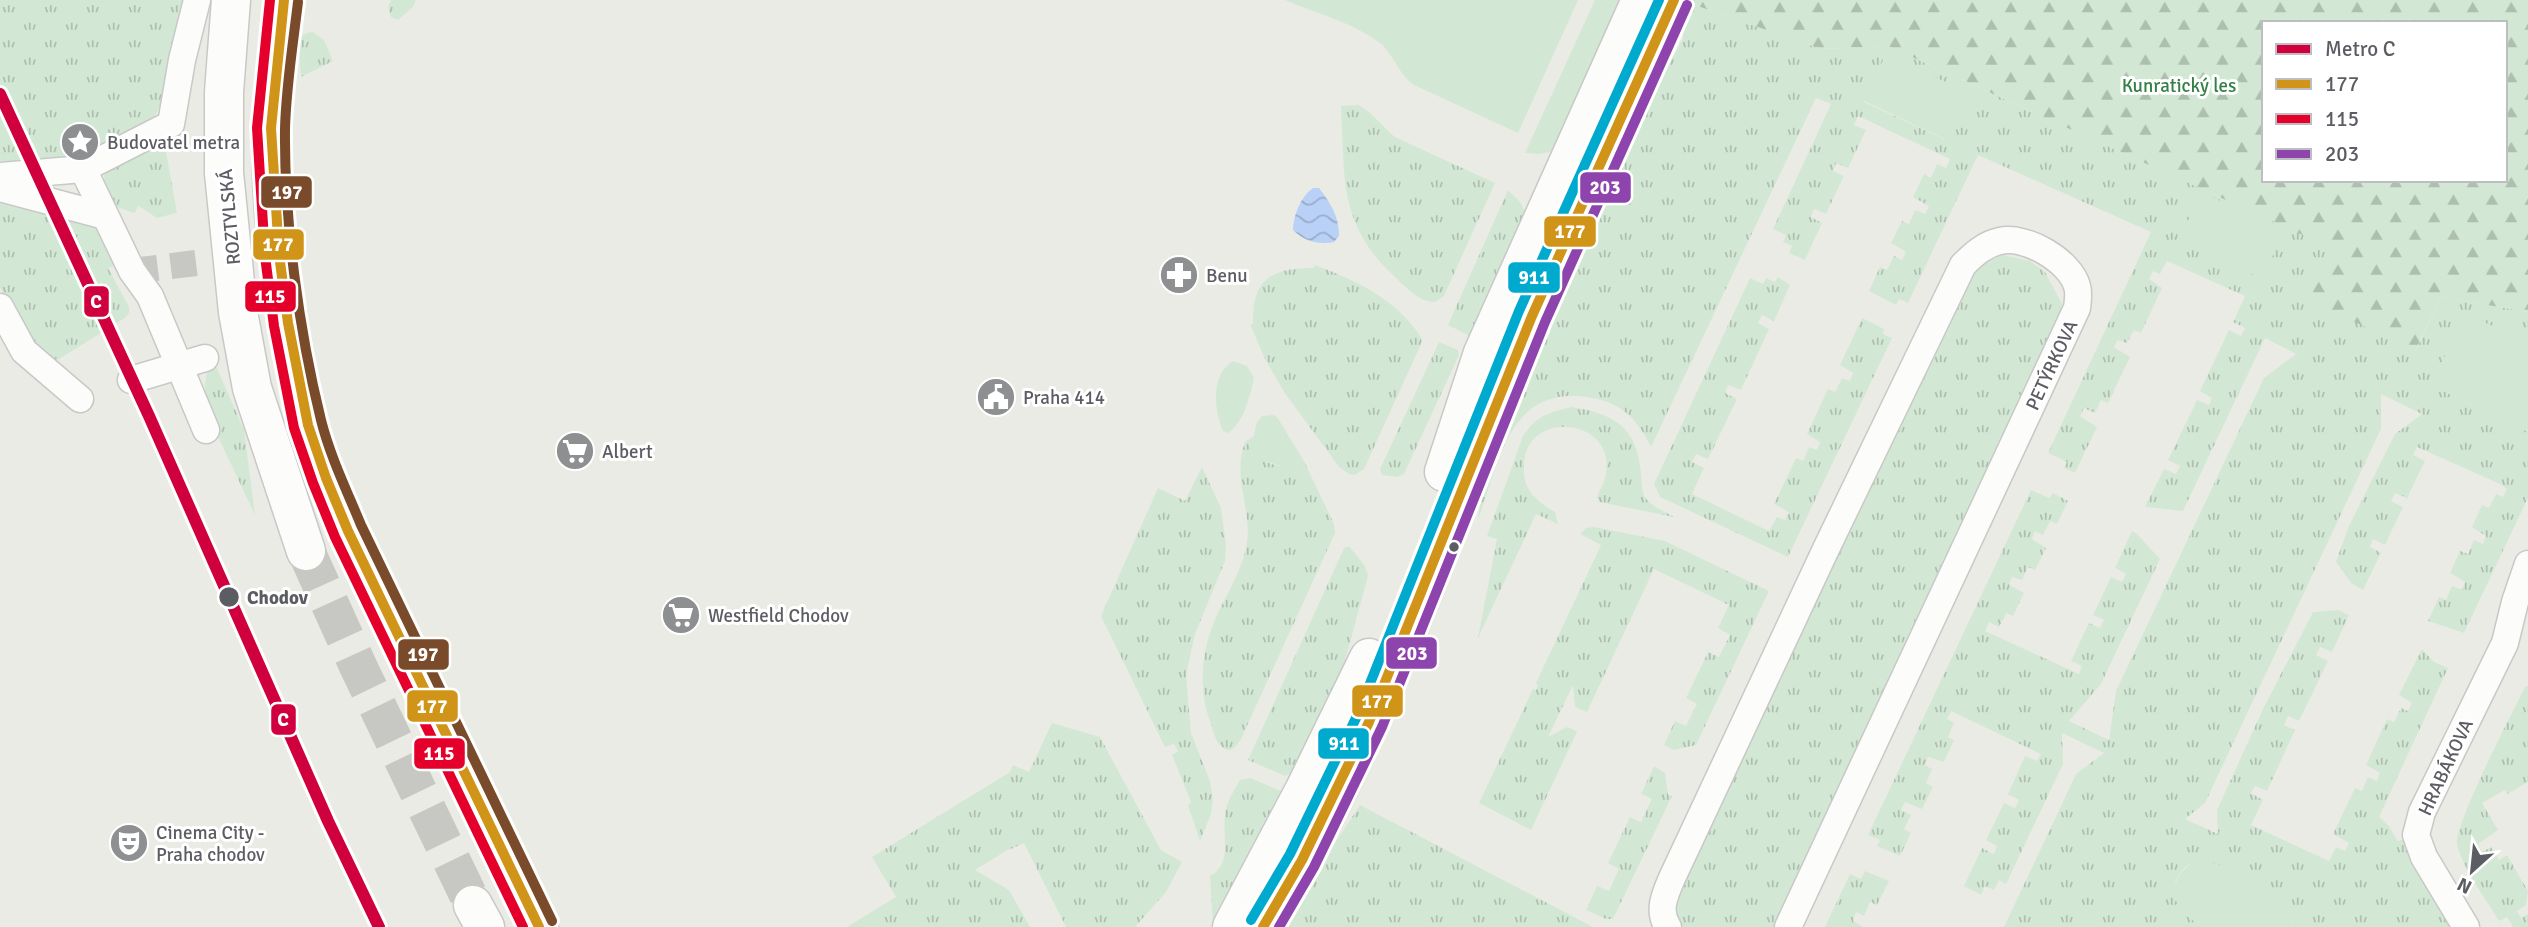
<svg xmlns="http://www.w3.org/2000/svg" width="2528" height="927" font-family="Signika,sans-serif">
<defs>
<pattern id="grass-tufts" width="24" height="20" patternUnits="userSpaceOnUse" patternTransform="scale(1.75)"><rect width="24" height="20" fill="#d3e8d4"/><path d="M3 7l-1-3M5 7V3M7 7l1-3M15 17l-1-3M17 17v-4M19 17l1-3" fill="none" stroke="#aebfb0"/></pattern>
<pattern id="forest-firs" width="22" height="20" patternUnits="userSpaceOnUse" patternTransform="scale(1.75)"><rect width="22" height="20" fill="#d3e8d4"/><path d="M5 1l3.5 6h-7zM16 11l3.5 6h-7z" fill="#aebfb0"/></pattern>
<pattern id="water-waves" width="16" height="10" patternUnits="userSpaceOnUse" patternTransform="scale(1.75)"><rect width="16" height="10" fill="#b9d1f6"/><path d="M0 5q4-4 8 0t8 0" fill="none" stroke="#99adcb"/></pattern>
</defs>
<rect width="100%" height="100%" fill="#ebebe5"/>
<g fill="url(#grass-tufts)" fill-rule="evenodd">
<polygon points="0,0 188,0 166,92 156,114 149,121 80,155 25,162 0,161"/>
<polygon points="391,0 416,0 413,7 398,20 391,17 388,7"/>
<path d="M1689,3L1821,49L1888,46L2330,247L2307,299L2416,350L2441,297L2528,312V343L2465,314L2431,385L2528,432V498L2464,633L2428,621L2439,597L2446,600L2452,586L2462,590L2465,582L2450,573L2460,551L2468,554L2474,540L2483,544L2486,536L2472,527L2482,505L2489,508L2496,494L2503,497L2507,489L2500,484L2417,447L2413,455L2425,461L2407,498L2395,493L2391,501L2403,507L2385,545L2373,539L2370,547L2381,553L2363,590L2351,583L2336,562L2348,528L2395,434L2422,414L2381,394V429L2205,803L2185,819L2218,834L2217,810L2263,709L2313,612L2338,610L2349,615L2332,652L2320,647L2316,655L2328,661L2299,721L2288,716L2284,725L2295,730L2267,791L2255,786L2251,793L2263,800L2251,825L2329,861L2336,847L2345,851L2349,843L2333,834L2355,788L2362,791L2368,777L2377,781L2380,773L2366,765L2387,719L2394,722L2401,708L2408,711L2412,703L2399,695L2422,649L2434,662L2448,668L2379,817L2388,825L2398,841L2416,835L2466,927H2291L2294,919L2197,859L2184,868L2175,882L2195,922L2205,927H2004L2076,774L2104,753L2062,733L2063,764L2006,884L1999,880L1994,890L1985,886L1981,895L1964,886L1982,848L1994,854L1997,846L1986,840L2004,803L2015,808L2019,800L2008,794L2025,756L2037,761L2041,754L1951,711L1947,719L1954,723L1948,737L1954,740L1944,762L1928,757L1925,765L1932,769L1926,783L1933,787L1922,809L1905,802L1901,810L1911,815L1904,829L1911,833L1900,856L1877,846L1880,840L1868,835L2031,490L2049,498L2053,493L2068,501L2057,524L2050,521L2043,535L2035,531L2032,539L2046,548L2035,570L2028,567L2022,580L2012,577L2009,585L2024,593L2013,616L2006,613L1999,627L1989,622L1985,631L2079,674L2082,666L2071,661L2089,623L2100,628L2104,620L2093,615L2111,577L2122,582L2126,574L2115,568L2132,531L2137,534L2160,559L2101,684L2069,721L2109,740L2116,691L2264,378L2296,354L2265,338L2183,511L2145,507L2164,469L2176,474L2180,466L2168,460L2197,400L2209,405L2212,398L2200,391L2229,330L2241,336L2245,328L2233,322L2245,296L2167,261L2160,274L2153,271L2149,279L2162,288L2141,333L2134,330L2127,343L2118,340L2114,347L2130,357L2108,403L2101,400L2095,413L2084,408L2080,416L2097,427L2075,473L2064,468L2067,462L2048,453L2151,232L1978,155L1908,303L1899,299L1896,305L1869,291L1880,267L1887,270L1894,256L1902,260L1906,252L1891,243L1902,221L1909,224L1915,210L1925,214L1929,206L1913,197L1924,174L1931,178L1937,164L1946,168L1950,159L1858,116L1854,125L1866,130L1848,168L1836,163L1833,171L1844,176L1826,214L1814,209L1811,217L1822,223L1805,260L1789,253L1792,246L1783,242L1786,235L1773,229L1831,104L1816,98L1651,447C1638,420 1622,403 1592,398C1509,383 1500,460 1478,520L1485,468L1541,334H1550L1554,294L1625,140L1683,39L1682,20ZM1886,54L1946,140L1864,102Z"/>
<polygon points="313,32 324,40 333,61 301,77 299,47 301,37 306,33"/>
<path d="M1358,105C1368,108 1385,129 1395,137L1495,183L1444,296L1435,302C1420,302 1409,290 1399,281C1338,226 1345,182 1341,106Z"/>
<path d="M156,145L166,152L177,213L157,218L138,206L135,213C110,206 100,199 105,172Z"/>
<polygon points="1508,190 1521,203 1527,217 1476,339 1448,325"/>
<polygon points="0,201 103,225 120,264 108,268 129,307 129,313 125,318 56,361 46,361 38,354 0,288"/>
<polygon points="2003,255 2030,261 2045,272 2062,304 2060,325 1780,927 1683,927 1675,907 1678,887 1961,282 1983,262"/>
<path d="M1315,265C1357,281 1395,298 1421,337L1422,342L1364,469L1355,475L1349,474L1339,467L1284,392L1264,357L1250,324H1253C1252,279 1271,268 1313,268Z"/>
<polygon points="1778,277 1790,285 1774,321 1762,315 1758,323 1769,329 1741,390 1728,385 1725,393 1737,399 1708,459 1696,454 1692,462 1704,468 1692,494 1769,531 1777,517 1785,520 1789,512 1774,504 1796,458 1803,461 1809,447 1817,450 1820,442 1807,434 1828,389 1835,392 1842,378 1850,381 1853,373 1840,365 1862,318 1884,329 1883,334 1892,338 1788,557 1660,497 1654,484 1750,278 1763,284 1766,278 1775,282"/>
<polygon points="1439,342 1458,350 1459,355 1404,474 1397,477 1382,475 1380,469"/>
<polygon points="209,350 244,430 255,515 203,405"/>
<path d="M1572,407C1615,414 1637,427 1641,474C1642,482 1641,493 1647,500C1653,507 1666,512 1674,517L1599,502L1597,497C1599,491 1604,484 1605,478C1621,416 1519,406 1524,472C1525,492 1538,502 1555,512L1558,524L1536,514L1478,638L1497,539L1487,536L1523,436C1536,416 1549,412 1572,407Z"/>
<path d="M1245,442L1248,443C1258,463 1272,466 1295,467L1303,459L1334,524L1335,533L1241,739C1237,745 1233,753 1225,749C1215,744 1213,730 1210,721C1199,692 1201,656 1212,627C1222,600 1240,576 1246,548C1254,511 1231,479 1245,442Z"/>
<polygon points="1202,467 1221,508 1226,545 1225,561 1195,634 1186,675 1191,733 1210,781 1213,799 1211,814 1200,841 1188,805 1191,802 1172,755 1178,751 1174,744 1165,747 1101,616 1158,488 1185,501"/>
<polygon points="1594,527 1665,541 1769,591 1696,745 1674,750 1664,745 1675,721 1686,726 1697,704 1686,698 1708,652 1719,657 1730,635 1718,628 1729,605 1654,569 1587,712 1575,707 1573,685 1548,737 1567,727 1577,731 1576,734 1531,830 1479,803 1533,689 1536,690 1538,685 1536,683 1601,545 1580,534 1586,528"/>
<polygon points="1349,546 1365,566 1368,576 1342,672 1290,774 1285,776 1248,760 1344,548"/>
<path d="M2528,686V782L2508,794L2505,790L2482,803L2498,830L2478,844L2482,852L2491,847L2499,860L2507,855L2528,891L2526,905L2517,911L2521,918L2528,914V927H2513L2507,917L2499,921C2486,899 2463,869 2457,845C2453,826 2513,711 2525,687Z"/>
<polygon points="1052,723 1100,737 1161,850 1182,862 1166,892 1135,927 1066,927 1024,843 1006,851 975,870 1009,890 1030,927 847,927 896,897 872,857 1010,772 1013,765 1029,772"/>
<polygon points="1654,766 1665,773 1668,795 1672,796 1613,919 1606,919 1586,910 1597,886 1609,891 1619,869 1608,863 1630,817 1641,822 1652,799 1641,794"/>
<path d="M1250,778L1281,791L1288,797L1213,927L1210,876C1233,864 1222,835 1225,815C1226,802 1234,791 1240,780Z"/>
<polygon points="1360,805 1593,927 1287,927 1325,858"/>
<polygon points="1865,871 1889,881 1877,905 1870,902 1864,916 1856,912 1853,921 1863,927 1825,927 1850,874 1861,879"/>
</g>
<path fill="url(#forest-firs)" fill-rule="evenodd" d="M1691,0H2528V312L2441,297L2415,351L2307,299L2329,247L1888,46L1821,49L1689,3ZM2264,23H2505V180H2264Z"/>
<g fill="#d3e8d4">
<path d="M1285,0H1578L1518,133L1414,85C1399,75 1394,55 1380,43C1352,22 1317,14 1285,0Z"/>
<polygon points="1595,0 1629,0 1556,151 1538,154 1525,153"/>
<polygon points="1886,54 1969,93 1961,114 1947,140 1864,101"/>
<polygon points="2201,192 2284,231 2262,279 2179,240"/>
<polygon points="2465,313 2528,343 2528,432 2431,385"/>
<path d="M1233,361L1247,366L1254,378C1250,396 1244,422 1228,433L1223,431C1214,410 1210,375 1233,361Z"/>
<polygon points="1273,415 1277,417 1303,459 1295,467 1289,468 1256,459 1252,456 1250,446 1245,442 1254,436 1256,424 1262,416"/>
<path d="M2197,859C2216,862 2269,881 2282,895C2289,903 2291,910 2294,919L2291,927H2205C2170,911 2162,882 2197,859Z"/>
</g>
<path fill="url(#water-waves)" d="M1313,188H1319C1331,204 1339,216 1339,236L1334,242C1318,245 1304,241 1293,230C1293,216 1301,196 1313,188Z"/>
<g fill="none" stroke-linecap="round" stroke-linejoin="round">
<polyline stroke="#c7c8c4" stroke-width="26" stroke-dasharray="26 13" stroke-linecap="butt" points="132,271 196,263"/>
<g stroke="#c7c8c4" stroke-width="38" stroke-dasharray="38 19" stroke-linecap="butt">
<polyline points="348,531 517,883"/>
<polyline points="306,551 358,666 473,905"/>
</g>
<g stroke="#c8c9c7" stroke-width="29">
<g id="street">
<polyline points="83,169 132,271 150,296 206,430"/>
<polyline points="0,176 83,169 171,124 182,60 197,0"/>
<polyline points="0,188 105,216"/>
<polyline points="0,307 24,351 80,399"/>
<polyline points="131,380 205,358"/>
<path d="M1668,927C1657,911 1665,894 1672,878L1825,551L1963,265C1974,254 1985,244 2000,241C2026,235 2070,261 2077,286C2079,292 2078,301 2077,308L1788,927"/>
<polyline points="2466,927 2424,857 2416,835 2422,812 2505,643 2515,602 2528,564"/>
</g>
</g>
<g stroke="#c8c8c7" stroke-width="41">
<g id="secondary">
<polyline points="231,0 224,92 224,173 238,312 252,388 306,551"/>
<path d="M284,0C279,42 273,84 272,127C269,199 279,273 292,343C297,371 301,400 309,427C320,463 334,497 348,531"/>
<polyline points="1444,472 1483,353 1641,0"/>
<polyline points="517,883 539,927"/>
<polyline points="473,905 485,927"/>
<polyline points="1232,927 1304,791 1369,658"/>
<path d="M1263,927C1372,752 1435,553 1513,362C1563,240 1624,122 1674,0"/>
</g>
</g>
<use href="#street" stroke="#fcfcfb" stroke-width="26"/>
<use href="#secondary" stroke="#fcfcfb" stroke-width="38"/>
<g stroke="#fff" stroke-width="16">
<g id="bus-1">
<polyline points="284,0 271,128 279,254 288,323 308,425 326,478 348,531 539,927"/>
<polyline points="1263,927 1302,860 1369,722 1532,316 1674,0"/>
</g>
</g>
<g stroke="#fff" stroke-width="16">
<polyline id="bus-2" points="270,0 257,128 265,256 274,326 294,428 313,483 335,537 523,927"/>
</g>
<g stroke="#fff" stroke-width="16">
<polyline id="bus-3" points="1279,927 1314,867 1382,727 1545,322 1687,5"/>
</g>
<g stroke="#fff" stroke-width="16">
<polyline id="bus-4" points="1251,920 1290,854 1357,716 1519,311 1659,0"/>
</g>
<g stroke="#fff" stroke-width="16">
<path id="bus-5" d="M298,2C293,44 286,87 285,129C284,221 299,331 321,420C330,456 347,491 361,525L552,921"/>
</g>
<use href="#bus-1" stroke="#d09419" stroke-width="10"/>
<use href="#bus-2" stroke="#e4002b" stroke-width="10"/>
<use href="#bus-3" stroke="#8e44ad" stroke-width="10"/>
<use href="#bus-4" stroke="#00a9ce" stroke-width="10"/>
<use href="#bus-5" stroke="#7a4b2a" stroke-width="10"/>
<g stroke="#fff" stroke-width="18">
<polyline id="metro-1" points="0,94 149,416 328,821 379,927"/>
</g>
<use href="#metro-1" stroke="#cf003d" stroke-width="12"/>
</g>
<defs>
<g id="sight-disc" transform="scale(2.0125)"><circle r="9.5" fill="#8d8f90" stroke="#fff"/><path d="M0-6L1.8-2.2L6-1.7L2.9 1.2L3.7 5.4L0 3.3L-3.7 5.4L-2.9 1.2L-6-1.7L-1.8-2.2Z" fill="#fff"/></g>
<g id="pharmacy-disc" transform="scale(2.0125)"><circle r="9.5" fill="#8d8f90" stroke="#fff"/><path d="M-2-6h4v4h4v4h-4v4h-4v-4h-4v-4h4Z" fill="#fff"/></g>
<g id="civic-disc" transform="scale(2.0125)"><circle r="9.5" fill="#8d8f90" stroke="#fff"/><path d="M-.6-6.5H3V-4.5H.6V-3L4-1V1h2V6H-6V1h2V-1L-.6-3ZM-1.2 2.5V6h2.4V2.5Z" fill="#fff"/></g>
<g id="supermarket-disc" transform="scale(2.0125)"><circle r="9.5" fill="#8d8f90" stroke="#fff"/><path d="M-6-5.5h2.5l.6 2H6L4.5 2H-2.5L-4.4-4H-6ZM-1.5 3.2a1.3 1.3 0 1 0 .1 0ZM3 3.2a1.3 1.3 0 1 0 .1 0Z" fill="#fff"/></g>
<g id="theatre-disc" transform="scale(2.0125)"><circle r="9.5" fill="#8d8f90" stroke="#fff"/><path d="M-5-5.5Q0-4 5-5.5V0Q5 5 0 6Q-5 5-5 0ZM-3.3-2.5H-1v1.5H-3.3ZM1-2.5H3.3v1.5H1ZM-2.8 1Q0 5.5 2.8 1Z" fill="#fff"/></g>
</defs>
<g fill-rule="evenodd">
<use href="#sight-disc" x="80" y="142"/>
<use href="#pharmacy-disc" x="1179" y="275"/>
<use href="#civic-disc" x="996" y="397"/>
<use href="#supermarket-disc" x="575" y="451"/>
<use href="#supermarket-disc" x="681" y="615"/>
<use href="#theatre-disc" x="129" y="843"/>
</g>
<g fill="#5b5d63" stroke="#fff" stroke-width="2.5">
<circle cx="1454" cy="547" r="6"/>
<circle cx="229" cy="597" r="11"/>
</g>
<g text-anchor="middle" stroke-width="6" stroke-linejoin="round" paint-order="stroke">
<g font-size="19" fill="#358046" stroke="#fff">
<text x="2179" y="92">Kunratický les</text>
</g>
<g font-size="19" fill="#5b5d63" stroke="#fff" text-anchor="start">
<text x="107" y="149">Budovatel metra</text>
<text x="1206" y="282">Benu</text>
<text x="1023" y="404">Praha 414</text>
<text x="602" y="458">Albert</text>
<text x="708" y="622">Westfield Chodov</text>
<text x="156" y="839">Cinema City -<tspan x="156" dy="22">Praha chodov</tspan></text>
</g>
<g font-size="19" fill="#5b5d63" stroke="#fff">
<text transform="translate(229 217) rotate(-95)" y="7">ROZTYLSKÁ</text>
<text transform="translate(2051 365) rotate(-65)" y="7">PETÝRKOVA</text>
<text transform="translate(2445 767) rotate(-65)" y="7">HRABÁKOVA</text>
</g>
<g font-size="19" font-weight="bold" fill="#5b5d63" stroke="#fff" text-anchor="start">
<text x="247" y="604">Chodov</text>
</g>
</g>
<g stroke="#fff" stroke-width="2.5">
<rect x="1579" y="171" width="53" height="33" rx="7" fill="#8e44ad"/>
<rect x="260" y="175" width="53" height="34" rx="7" fill="#7a4b2a"/>
<rect x="1543" y="215" width="54" height="33" rx="7" fill="#d09419"/>
<rect x="252" y="228" width="53" height="33" rx="7" fill="#d09419"/>
<rect x="1507" y="261" width="54" height="33" rx="7" fill="#00a9ce"/>
<rect x="244" y="280" width="53" height="33" rx="7" fill="#e4002b"/>
<rect x="83" y="285" width="27" height="33" rx="7" fill="#cf003d"/>
<rect x="1385" y="636" width="53" height="34" rx="7" fill="#8e44ad"/>
<rect x="397" y="638" width="53" height="33" rx="7" fill="#7a4b2a"/>
<rect x="1351" y="684" width="53" height="34" rx="7" fill="#d09419"/>
<rect x="406" y="689" width="53" height="34" rx="7" fill="#d09419"/>
<rect x="270" y="703" width="27" height="33" rx="7" fill="#cf003d"/>
<rect x="1317" y="727" width="53" height="33" rx="7" fill="#00a9ce"/>
<rect x="413" y="737" width="53" height="33" rx="7" fill="#e4002b"/>
</g>
<g font-size="19" text-anchor="middle" font-weight="bold" fill="#fff">
<text x="1605" y="194">203</text>
<text x="287" y="199">197</text>
<text x="1570" y="238">177</text>
<text x="278" y="251">177</text>
<text x="1534" y="284">911</text>
<text x="270" y="303">115</text>
<text x="96" y="308">C</text>
<text x="1412" y="660">203</text>
<text x="423" y="661">197</text>
<text x="1377" y="708">177</text>
<text x="432" y="713">177</text>
<text x="283" y="726">C</text>
<text x="1344" y="750">911</text>
<text x="439" y="760">115</text>
</g>
<rect x="2262" y="21" width="245" height="161" fill="#ffffff" stroke="#bdbec1" stroke-width="2"/>
<rect x="2276" y="44" width="35" height="10" fill="#cf003d" stroke="#bdbec1" stroke-width="2"/>
<text x="2325" y="56" font-size="21" fill="#5b5d63">Metro C</text>
<rect x="2276" y="79" width="35" height="10" fill="#d09419" stroke="#bdbec1" stroke-width="2"/>
<text x="2325" y="91" font-size="21" fill="#5b5d63">177</text>
<rect x="2276" y="114" width="35" height="10" fill="#e4002b" stroke="#bdbec1" stroke-width="2"/>
<text x="2325" y="126" font-size="21" fill="#5b5d63">115</text>
<rect x="2276" y="149" width="35" height="10" fill="#8e44ad" stroke="#bdbec1" stroke-width="2"/>
<text x="2325" y="161" font-size="21" fill="#5b5d63">203</text>
<g transform="translate(2472 871) rotate(207)" stroke="#ffffff" stroke-width="5" paint-order="stroke">
<path d="M0-5L12 26L0 18L-12 26Z" fill="#5b5d63"/>
<text y="-10" font-size="19" font-weight="bold" text-anchor="middle" fill="#5b5d63">N</text>
</g>
</svg>
